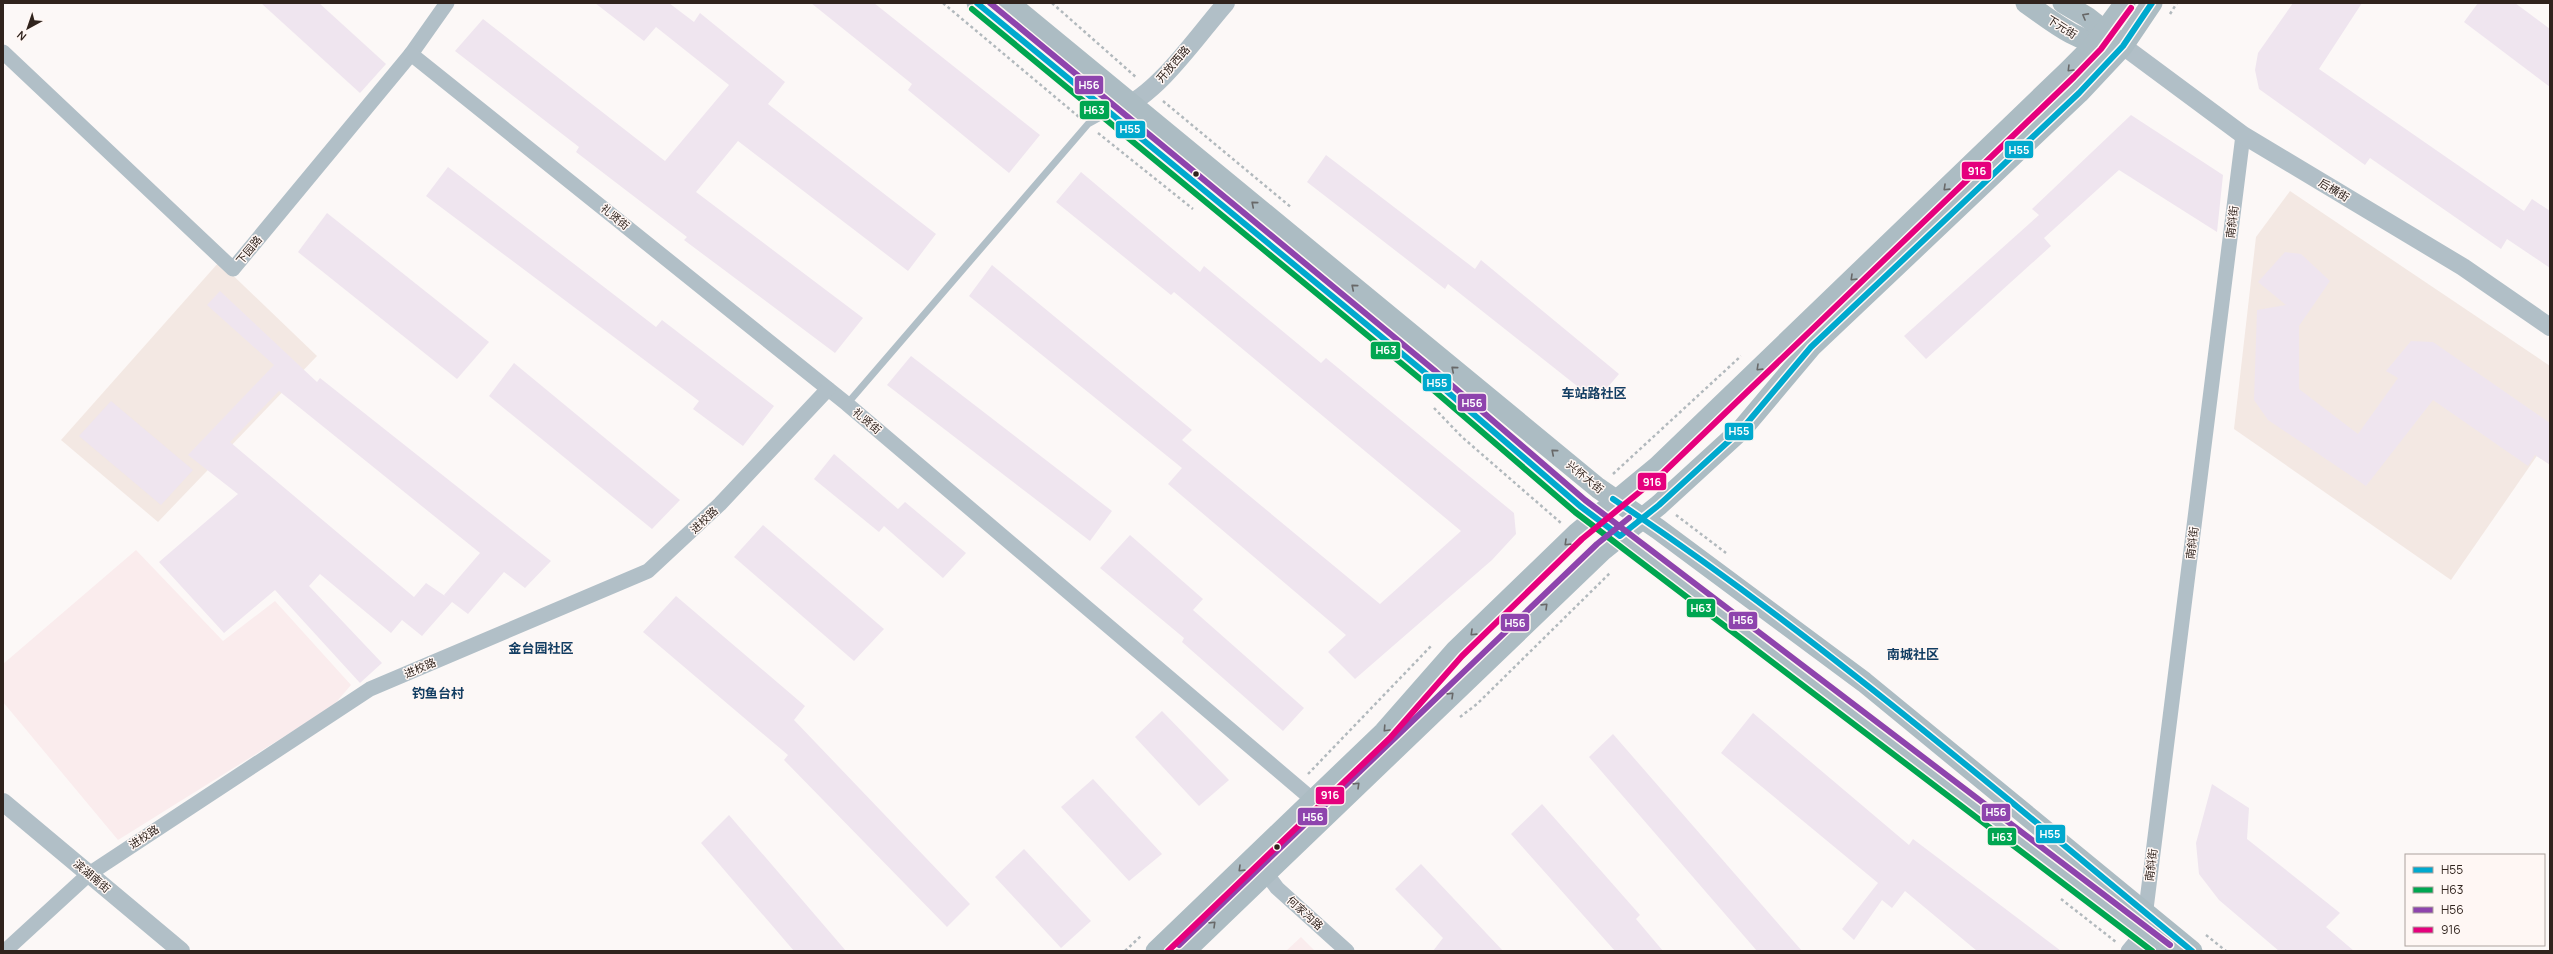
<svg xmlns="http://www.w3.org/2000/svg" width="2553" height="954" font-family="Manrope,'Noto Sans SC',sans-serif">
<rect width="100%" height="100%" fill="#fcf8f7"/>
<g fill="#faeced">
<polygon points="136,550 223,641 275,601 351,685 333,706 118,840 3,702 3,664"/>
<polygon points="1301,937 1315,951 1286,951"/>
</g>
<g fill="#f3e8e3">
<polygon points="2290,191 2550,366 2550,437 2451,580 2234,429 2256,237"/>
<polygon points="219,262 317,356 158,522 61,440"/>
</g>
<g fill="#efe5ef" fill-rule="evenodd">
<polygon points="261,3 319,3 386,64 360,93"/>
<polygon points="595,3 669,3 694,22 700,13 785,82 768,104 936,234 908,271 738,141 696,192 863,318 835,353 684,240 687,237 576,152 579,147 455,51 483,19 665,161 729,85 656,27 644,41"/>
<polygon points="811,3 874,3 1040,135 1009,173 908,90 912,84"/>
<polygon points="2293,3 2362,3 2319,69 2524,211 2532,199 2550,211 2550,268 2507,239 2501,249 2370,158 2365,165 2259,89 2255,70 2258,53"/>
<polygon points="2478,3 2515,3 2550,29 2550,87 2464,22"/>
<polygon points="2131,115 2223,175 2217,232 2119,170 2044,238 2051,246 1926,359 1904,336 2039,215 2032,209"/>
<polygon points="1326,155 1475,269 1481,260 1619,374 1596,401 1448,284 1445,289 1307,182"/>
<polygon points="448,167 656,327 662,320 774,406 743,446 693,409 699,401 426,196"/>
<polygon points="1081,172 1200,272 1204,266 1321,363 1326,358 1514,513 1516,534 1492,560 1355,679 1328,652 1346,635 1168,484 1182,468 969,296 992,265 1192,430 1182,440 1380,604 1461,531 1174,292 1171,295 1056,202"/>
<polygon points="327,213 489,342 457,379 298,252"/>
<polygon points="2285,252 2301,254 2330,281 2299,326 2299,389 2358,434 2398,378 2386,371 2411,341 2433,342 2550,423 2550,465 2535,455 2528,466 2433,400 2366,486 2268,420 2254,400 2257,310 2286,305 2258,282"/>
<path d="M220,291L317,382L320,378L551,561L525,588L504,572L468,614L452,602L422,636L402,620L391,633L320,574L309,586L382,663L360,683L275,590L224,633L159,562L238,494L188,455L274,365L207,305ZM279,391L480,553L444,595L448,598L426,583L414,597L230,442Z"/>
<polygon points="911,356 1112,511 1090,541 887,385"/>
<polygon points="514,363 680,500 652,529 489,396"/>
<polygon points="111,401 193,470 161,505 79,436"/>
<polygon points="834,454 898,509 905,502 966,553 943,578 884,526 879,532 814,479"/>
<polygon points="763,525 884,629 854,661 734,557"/>
<polygon points="1130,535 1203,599 1193,610 1304,708 1283,731 1182,642 1184,638 1100,568"/>
<polygon points="676,596 805,706 794,720 970,904 947,927 784,760 788,755 643,632"/>
<polygon points="1162,711 1229,780 1199,806 1135,737"/>
<polygon points="1753,713 1909,845 1913,839 2061,951 1977,951 1905,891 1892,908 1882,900 1854,940 1842,929 1878,883 1721,753"/>
<polygon points="1613,734 1802,951 1757,951 1589,757"/>
<polygon points="1093,779 1162,854 1129,881 1061,807"/>
<polygon points="2212,784 2249,808 2247,839 2340,913 2326,927 2354,951 2279,951 2219,900 2199,874 2196,843"/>
<polygon points="1542,804 1640,915 1636,919 1663,951 1615,951 1511,834"/>
<polygon points="729,815 846,951 794,951 701,843"/>
<polygon points="1024,849 1091,921 1061,948 995,877"/>
<polygon points="1421,864 1503,951 1433,951 1443,938 1395,889"/>
</g>
<g fill="none" stroke-linecap="round" stroke-linejoin="round">
<g stroke="#b2b9bd" stroke-width="2.5" stroke-dasharray="3 3" stroke-linecap="butt">
<polyline points="943,3 1079,117"/>
<polyline points="1052,3 1137,78"/>
<polyline points="2170,14 2177,3"/>
<polyline points="1163,101 1292,208"/>
<polyline points="1098,133 1193,209"/>
<polyline points="1434,408 1462,437 1561,523"/>
<polyline points="1613,474 1741,356"/>
<polyline points="1676,515 1726,553"/>
<polyline points="1460,717 1477,704 1611,572"/>
<polyline points="1308,774 1432,645"/>
<polyline points="2061,899 2116,942"/>
<polyline points="2206,935 2226,951"/>
<polyline points="1125,951 1142,935"/>
</g>
<polyline stroke="#b1bfc7" stroke-width="7" points="847,404 1088,124 1108,113"/>
<g stroke="#b1bfc7" stroke-width="15">
<polyline points="3,52 233,269 411,54 447,3"/>
<polyline points="411,54 847,404 1313,800"/>
<polyline points="1266,873 1277,888 1347,951"/>
<polyline points="5,951 89,874 370,689 648,571 720,504 828,389"/>
<polyline points="2128,951 2143,933"/>
<polyline points="2147,951 2143,933 2243,135"/>
</g>
<g stroke="#b1bfc7" stroke-width="18">
<polyline points="2123,46 2243,135 2463,267 2550,327"/>
<path d="M1120,109C1159,93 1197,36 1226,3"/>
<polyline points="3,802 181,951"/>
</g>
<g stroke="#acbcc3" stroke-width="21">
<polyline points="977,3 1429,376 1580,506 2165,951"/>
<polyline points="1009,3 1598,488 1658,529 1864,682 2192,951"/>
<path d="M2026,3C2052,21 2076,42 2108,45"/>
<polyline points="2063,3 2087,17 2115,39"/>
<polyline points="1156,951 1384,732 1456,650 1577,533 1658,466 2068,71 2095,44 2125,3"/>
<polyline points="1185,951 1603,550 1659,505 1742,429 1811,347 2079,93 2123,46 2152,3"/>
</g>
<g stroke="#fff7f4" stroke-width="9">
<g id="bus-1">
<polyline points="977,3 1429,376 1580,506 1620,536 1659,505 1742,429 1811,347 2079,93 2123,46 2152,3"/>
<path d="M1613,499C1817,635 2003,796 2192,951"/>
</g>
</g>
<g stroke="#fff7f4" stroke-width="9">
<polyline id="bus-2" points="972,9 1424,382 1575,512 2152,951"/>
</g>
<g stroke="#fff7f4" stroke-width="9">
<g id="bus-3">
<polyline points="990,3 1434,370 1585,500 2170,945"/>
<polyline points="1179,945 1597,544 1629,518"/>
</g>
</g>
<g stroke="#fff7f4" stroke-width="9">
<polyline id="bus-4" points="1168,951 1390,738 1462,656 1582,539 1664,472 2074,77 2101,49 2131,8"/>
</g>
<use href="#bus-1" stroke="#00a9ce" stroke-width="6"/>
<use href="#bus-2" stroke="#00a651" stroke-width="6"/>
<use href="#bus-3" stroke="#8e44ad" stroke-width="6"/>
<use href="#bus-4" stroke="#e5007d" stroke-width="6"/>
</g>
<defs><path id="oneway-chevron" d="M-2-3.5L2.5 0L-2 3.5" fill="none" stroke-width="1.6" stroke-linecap="round" stroke-linejoin="round"/></defs>
<g stroke="#686868">
<use href="#oneway-chevron" transform="translate(2085 16) rotate(-151)"/>
<use href="#oneway-chevron" transform="translate(2070 69) rotate(135)"/>
<use href="#oneway-chevron" transform="translate(1946 188) rotate(136)"/>
<use href="#oneway-chevron" transform="translate(1254 204) rotate(-140)"/>
<use href="#oneway-chevron" transform="translate(1853 278) rotate(136)"/>
<use href="#oneway-chevron" transform="translate(1354 287) rotate(-140)"/>
<use href="#oneway-chevron" transform="translate(1759 368) rotate(136)"/>
<use href="#oneway-chevron" transform="translate(1454 369) rotate(-140)"/>
<use href="#oneway-chevron" transform="translate(1554 452) rotate(-140)"/>
<use href="#oneway-chevron" transform="translate(1567 543) rotate(136)"/>
<use href="#oneway-chevron" transform="translate(1545 606) rotate(-44)"/>
<use href="#oneway-chevron" transform="translate(1473 633) rotate(136)"/>
<use href="#oneway-chevron" transform="translate(1451 695) rotate(-44)"/>
<use href="#oneway-chevron" transform="translate(1386 729) rotate(133)"/>
<use href="#oneway-chevron" transform="translate(1357 785) rotate(-44)"/>
<use href="#oneway-chevron" transform="translate(1241 869) rotate(136)"/>
<use href="#oneway-chevron" transform="translate(1213 924) rotate(-44)"/>
</g>
<g fill="#30231d" stroke="#fff7f4" stroke-width="1.5">
<circle cx="1196" cy="174" r="3.5"/>
<circle cx="1277" cy="847" r="3.5"/>
</g>
<g text-anchor="middle" stroke-width="3" stroke-linejoin="round" paint-order="stroke">
<g font-size="11" fill="#30231d" stroke="#fff7f4">
<text transform="translate(2062 27) rotate(32)" y="4">下元街</text>
<text transform="translate(1173 64) rotate(-49)" y="4">开放西路</text>
<text transform="translate(2334 190) rotate(31)" y="4">后横街</text>
<text transform="translate(615 217) rotate(39)" y="4">礼贤街</text>
<text transform="translate(2232 222) rotate(-83)" y="4">南斜街</text>
<text transform="translate(249 250) rotate(-50)" y="4">下园路</text>
<text transform="translate(867 421) rotate(40)" y="4">礼贤街</text>
<text transform="translate(1585 477) rotate(39)" y="4">兴怀大街</text>
<text transform="translate(704 520) rotate(-43)" y="4">进校路</text>
<text transform="translate(2192 543) rotate(-83)" y="4">南斜街</text>
<text transform="translate(420 668) rotate(-23)" y="4">进校路</text>
<text transform="translate(144 837) rotate(-33)" y="4">进校路</text>
<text transform="translate(2151 865) rotate(-83)" y="4">南斜街</text>
<text transform="translate(92 876) rotate(40)" y="4">滨湖南街</text>
<text transform="translate(1305 913) rotate(42)" y="4">何家沟路</text>
</g>
<g font-size="13" font-weight="bold" fill="#123d62" stroke="#fff7f4">
<text x="1594" y="398">车站路社区</text>
<text x="541" y="653">金台园社区</text>
<text x="1913" y="659">南城社区</text>
<text x="438" y="698">钓鱼台村</text>
</g>
</g>
<g stroke="#fff7f4" stroke-width="1.5">
<rect x="1074" y="75" width="30" height="20" rx="4" fill="#8e44ad"/>
<rect x="1079" y="100" width="31" height="20" rx="4" fill="#00a651"/>
<rect x="1115" y="120" width="31" height="19" rx="4" fill="#00a9ce"/>
<rect x="2004" y="140" width="30" height="19" rx="4" fill="#00a9ce"/>
<rect x="1961" y="161" width="31" height="19" rx="4" fill="#e5007d"/>
<rect x="1370" y="341" width="31" height="19" rx="4" fill="#00a651"/>
<rect x="1422" y="373" width="30" height="19" rx="4" fill="#00a9ce"/>
<rect x="1457" y="393" width="30" height="19" rx="4" fill="#8e44ad"/>
<rect x="1724" y="422" width="30" height="19" rx="4" fill="#00a9ce"/>
<rect x="1637" y="472" width="30" height="19" rx="4" fill="#e5007d"/>
<rect x="1686" y="598" width="30" height="20" rx="4" fill="#00a651"/>
<rect x="1728" y="611" width="30" height="19" rx="4" fill="#8e44ad"/>
<rect x="1500" y="613" width="30" height="19" rx="4" fill="#8e44ad"/>
<rect x="1315" y="786" width="30" height="19" rx="4" fill="#e5007d"/>
<rect x="1981" y="803" width="30" height="19" rx="4" fill="#8e44ad"/>
<rect x="1297" y="807" width="31" height="19" rx="4" fill="#8e44ad"/>
<rect x="2035" y="824" width="31" height="20" rx="4" fill="#00a9ce"/>
<rect x="1987" y="827" width="30" height="19" rx="4" fill="#00a651"/>
</g>
<g font-size="11" text-anchor="middle" font-weight="bold" fill="#fff">
<text x="1089" y="89">H56</text>
<text x="1094" y="114">H63</text>
<text x="1130" y="133">H55</text>
<text x="2019" y="154">H55</text>
<text x="1977" y="175">916</text>
<text x="1386" y="354">H63</text>
<text x="1437" y="387">H55</text>
<text x="1472" y="407">H56</text>
<text x="1739" y="435">H55</text>
<text x="1652" y="486">916</text>
<text x="1701" y="612">H63</text>
<text x="1743" y="624">H56</text>
<text x="1515" y="627">H56</text>
<text x="1330" y="799">916</text>
<text x="1996" y="816">H56</text>
<text x="1313" y="821">H56</text>
<text x="2050" y="838">H55</text>
<text x="2002" y="841">H63</text>
</g>
<rect width="2553" height="954" fill="none" stroke="#30231d" stroke-width="8"/>
<rect x="2405" y="854" width="140" height="92" fill="#fff7f4" stroke="#aca29e"/>
<rect x="2413" y="867" width="20" height="6" fill="#00a9ce" stroke="#aca29e"/>
<text x="2441" y="874" font-size="12" fill="#30231d">H55</text>
<rect x="2413" y="887" width="20" height="6" fill="#00a651" stroke="#aca29e"/>
<text x="2441" y="894" font-size="12" fill="#30231d">H63</text>
<rect x="2413" y="907" width="20" height="6" fill="#8e44ad" stroke="#aca29e"/>
<text x="2441" y="914" font-size="12" fill="#30231d">H56</text>
<rect x="2413" y="927" width="20" height="6" fill="#e5007d" stroke="#aca29e"/>
<text x="2441" y="934" font-size="12" fill="#30231d">916</text>
<g transform="translate(28 28) rotate(220)" stroke="#fff7f4" stroke-width="3" paint-order="stroke">
<path d="M0-3L7 15L0 10L-7 15Z" fill="#30231d"/>
<text y="-6" font-size="11" font-weight="bold" text-anchor="middle" fill="#30231d">N</text>
</g>
</svg>
